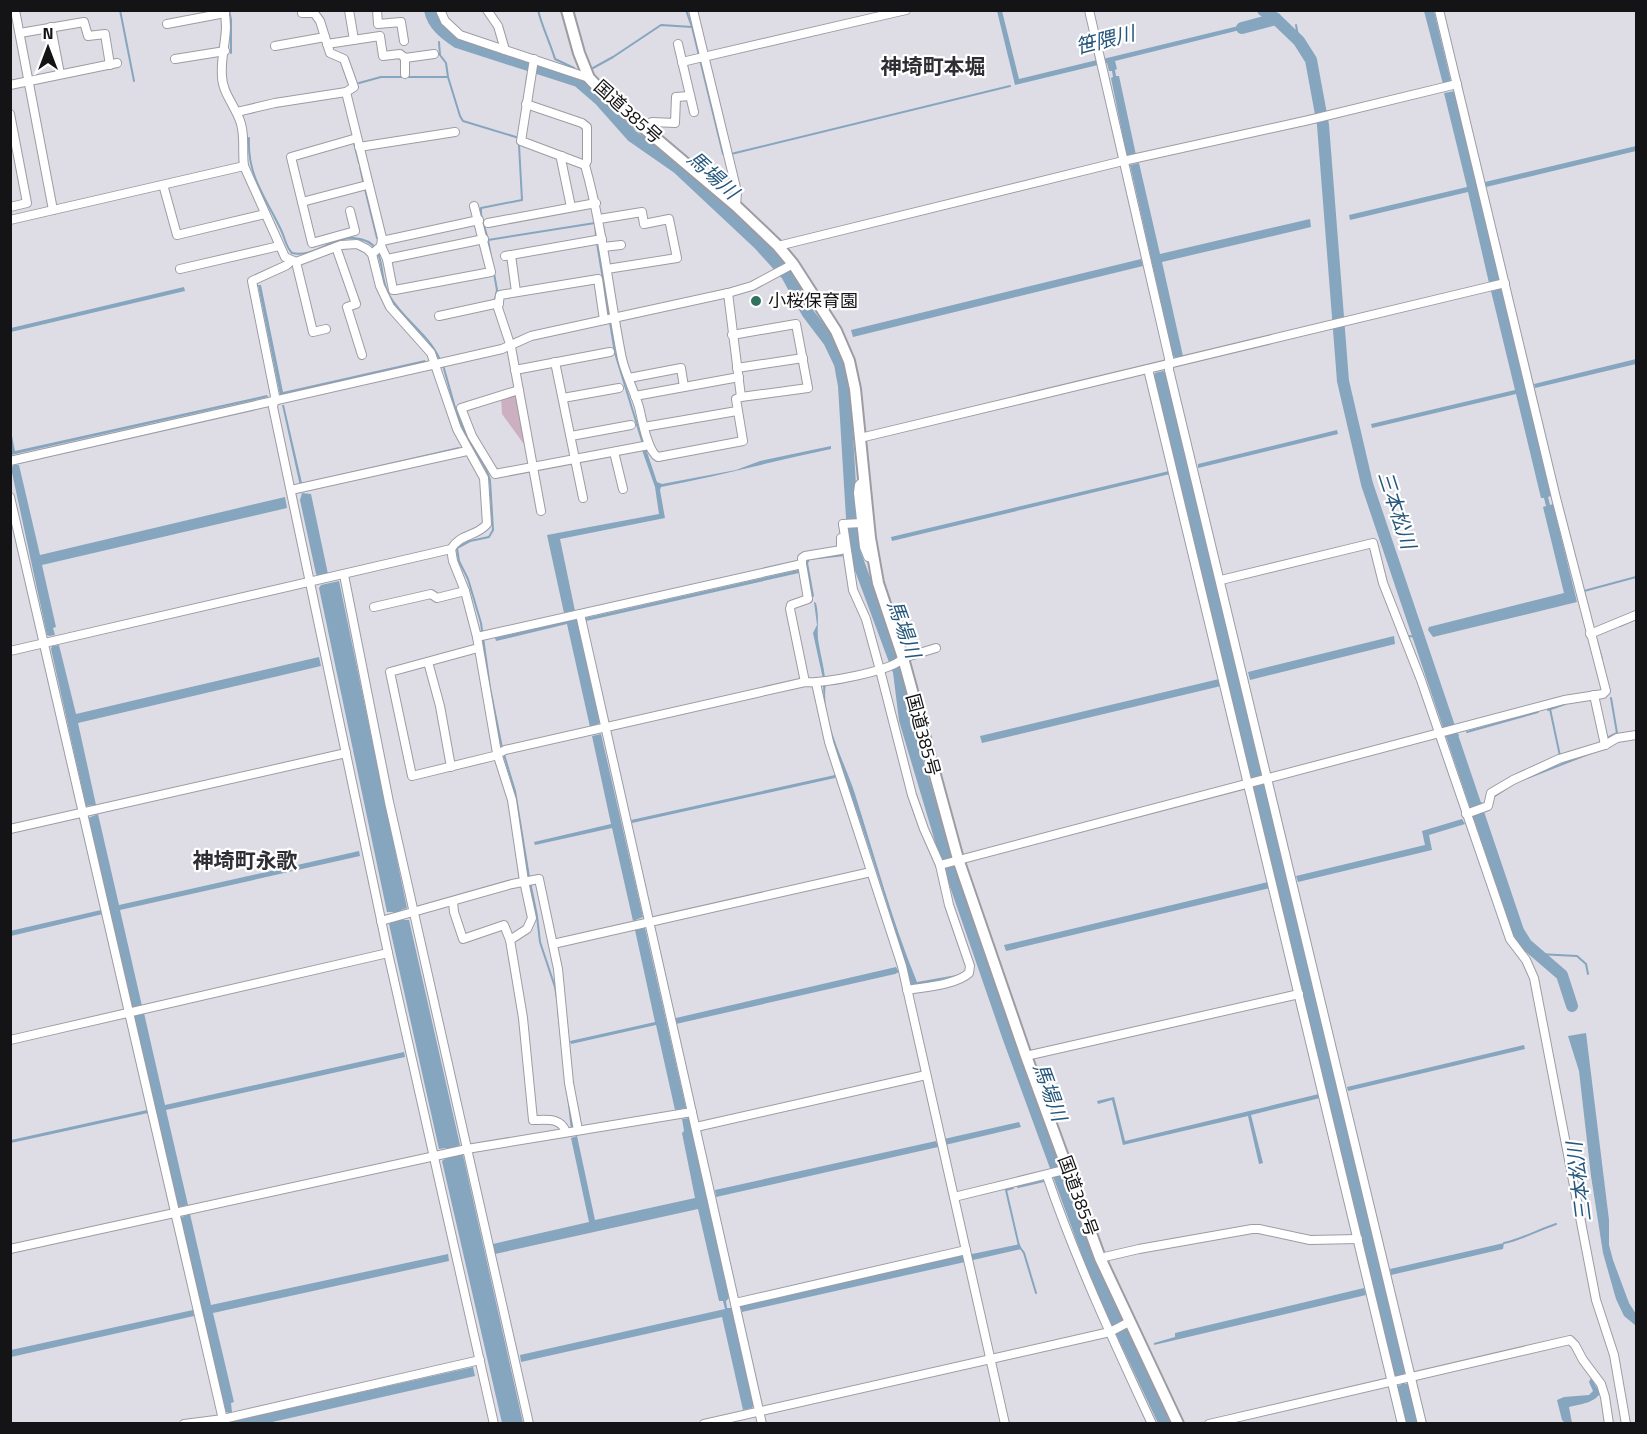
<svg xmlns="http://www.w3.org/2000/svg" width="1647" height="1434" font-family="'Titillium Web','Noto Sans JP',sans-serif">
<rect width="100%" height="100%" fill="#dedde5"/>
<polygon fill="#ccafc0" points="517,392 526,442 523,443 502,414 501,397"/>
<g fill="#86a5bf">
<polygon points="997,11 1002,11 1019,79 1097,60 1098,65 1015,85"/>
<polygon points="1424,11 1434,11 1451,82 1443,84"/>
<polygon points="1255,22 1256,26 1115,61 1117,69 1115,70 1116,76 1119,76 1136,155 1127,157 1111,78 1113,77 1112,71 1109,71 1107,63 1104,63 1103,59"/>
<polygon points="1455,91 1500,280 1497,281 1498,289 1502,289 1551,496 1548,497 1550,505 1553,504 1577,602 1433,637 1428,630 1429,627 1564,593 1543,507 1546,506 1544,498 1541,498 1516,394 1372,428 1371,424 1515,390 1491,291 1495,290 1493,282 1489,283 1468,192 1350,220 1349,215 1467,187 1444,93"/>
<polygon points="1636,146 1636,151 1486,187 1485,182"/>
<polygon points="1139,163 1160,254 1310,219 1311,227 1162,262 1183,356 1177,358 1173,356 1130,165"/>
<polygon points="1141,259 1143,266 853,337 851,330"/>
<polygon points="258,285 261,285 283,392 425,360 426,362 280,395"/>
<polygon points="184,287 185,291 11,332 11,328"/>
<polygon points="1636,359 1636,364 1535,388 1534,384"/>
<polygon points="1163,371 1167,373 1264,776 1259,777 1261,785 1266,784 1407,1373 1403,1374 1405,1384 1410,1383 1420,1423 1405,1423 1396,1386 1401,1385 1399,1376 1394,1376 1252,787 1257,785 1255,778 1250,779 1153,377 1155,373"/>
<polygon points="267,395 268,397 11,455 11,431 15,451"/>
<polygon points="282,405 284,405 302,483 459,447 459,449 300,486"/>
<polygon points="1337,430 1338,434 1198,468 1198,464"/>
<path d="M831,446V449C774,461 718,476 661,487L660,490L665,518L560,539L575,611L564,613L547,535L659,514L655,487L642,450L646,449L657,482L662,484L736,470L760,461Z"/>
<polygon points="14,465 19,465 40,555 285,497 287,508 42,565 56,627 53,628 55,635 49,636 47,635 11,468"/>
<polygon points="1169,471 1170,474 892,541 891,537"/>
<polygon points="302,493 311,494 328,574 318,576 316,574 300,500"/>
<polygon points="798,570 799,573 586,621 585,618"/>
<polygon points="339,581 407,908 401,910 403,920 409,920 460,1145 455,1147 457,1155 463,1155 523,1423 502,1423 442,1161 448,1157 446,1148 439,1149 389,924 395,921 393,912 387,912 319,588 321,585"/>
<path d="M814,602L816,603C820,618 816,632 819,645C821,657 824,667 825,678L823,679L813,633L817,625Z"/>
<polygon points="577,619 600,723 590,727 567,624 496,641 495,638"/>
<polygon points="1394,636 1395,644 1250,680 1248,672"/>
<polygon points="59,645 76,714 319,657 321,666 78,723 96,805 86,806 51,649 52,646"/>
<polygon points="1219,679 1221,686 982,743 980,736"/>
<path d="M826,684C820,717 845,763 855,794C875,857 892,921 917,982L962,974L917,986L912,985L910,982C895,927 877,872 859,818C845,775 824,732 823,685Z"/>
<polygon points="601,734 643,917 633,921 612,828 535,845 534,842 611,824 592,736"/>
<polygon points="835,775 835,778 632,823 631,820"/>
<polygon points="98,814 119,905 359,851 360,856 120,910 142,1006 131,1008 88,818"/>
<polygon points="1462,819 1465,824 1429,835 1432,850 1298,882 1296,876 1425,845 1422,831"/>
<polygon points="1268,882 1270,888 1006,951 1004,945"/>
<polygon points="101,910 103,914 11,936 10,931"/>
<polygon points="645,928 686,1108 675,1110 656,1025 571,1044 570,1041 655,1022 635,930"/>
<polygon points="896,967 899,972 895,974 676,1024 676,1018"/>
<polygon points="144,1013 165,1105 404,1052 405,1057 166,1110 188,1205 179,1207 177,1206 133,1016"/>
<polygon points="1586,1033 1609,1220 1609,1245 1613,1260 1629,1303 1636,1314 1636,1374 1635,1325 1624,1316 1616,1299 1603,1253 1591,1176 1579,1071 1568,1036"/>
<polygon points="1524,1045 1525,1049 1348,1091 1347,1087"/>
<polygon points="1319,1094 1320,1098 1251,1115 1263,1163 1259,1164 1248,1116 1123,1145 1112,1100 1098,1104 1097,1101 1114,1097 1125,1141"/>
<polygon points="147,1110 148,1113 11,1143 11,1140"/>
<polygon points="689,1118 729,1298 726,1301 727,1308 733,1308 754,1404 752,1408 743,1410 722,1317 521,1362 520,1355 725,1309 723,1301 719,1301 698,1209 495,1254 493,1244 589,1222 571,1138 577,1136 595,1220 695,1198 682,1133 684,1131 682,1119"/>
<polygon points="1019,1122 1021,1127 945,1145 944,1139"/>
<polygon points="936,1141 938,1147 716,1197 715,1190"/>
<polygon points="190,1214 211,1305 448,1254 449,1261 213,1313 234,1402 231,1403 233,1421 473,1367 475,1376 268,1423 227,1423 230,1421 229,1413 226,1412 179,1218"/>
<polygon points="1504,1243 1503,1249 1391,1275 1390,1269"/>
<polygon points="1020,1244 1021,1249 973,1260 971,1257 972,1254"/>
<polygon points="963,1255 965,1262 742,1312 740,1305"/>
<polygon points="1364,1288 1366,1295 1154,1345 1154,1343 1175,1337 1175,1333"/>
<polygon points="193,1310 194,1316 11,1357 11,1350"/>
<path d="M1591,1378L1600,1393C1595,1403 1580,1404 1569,1407L1572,1423H1565L1562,1420L1557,1400L1564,1397L1589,1395L1593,1391L1589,1382Z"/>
</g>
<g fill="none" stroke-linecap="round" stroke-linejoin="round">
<g stroke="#86a5bf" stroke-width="2">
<polyline points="120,10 134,81"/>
<polyline points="229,10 231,20 231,53"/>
<path d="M538,10C542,27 550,42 555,59L574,68"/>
<polyline points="686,10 692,27 723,154"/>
<polyline points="1296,25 1299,41"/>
<polyline points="439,42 440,55 446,63 448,77 460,116 463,121 519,138 519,136"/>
<polyline points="593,68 613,57 661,25 692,27"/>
<polyline points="359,83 381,77 448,77"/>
<polyline points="526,88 527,76"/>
<path d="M249,138C247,177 267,199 282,232C285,239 286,247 292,253C313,258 332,237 354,238C390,241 376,273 389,295C403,320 429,334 440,360"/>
<polyline points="354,143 359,163"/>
<polyline points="731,154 1010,86"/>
<polyline points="360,167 363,181"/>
<polyline points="365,189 377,238"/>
<polyline points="595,222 596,237"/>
<polyline points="488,240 481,214 481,208 522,200 519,145"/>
<polyline points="597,243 615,353 643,444"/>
<polyline points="495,300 497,290 488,240 595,223"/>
<polyline points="443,365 456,411 465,433 486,469 490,480 493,530 489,537 470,541 457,548 459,561 468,579 481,623 490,688 502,748 515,791 529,877 537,916 540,942 555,987 558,1004"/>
<polyline points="1584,591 1636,577"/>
<polyline points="813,596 807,563 809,559 845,555"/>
<polyline points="1620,626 1636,619"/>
<polyline points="1597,634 1595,635 1602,659"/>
<polyline points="1408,636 1418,637"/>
<polyline points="1550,709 1560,756"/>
<polyline points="1548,710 1565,704"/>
<polyline points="1467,732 1538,712"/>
<polyline points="1454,737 1458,735"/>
<polyline points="1607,738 1617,733 1611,698"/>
<polyline points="1527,778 1591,753"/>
<polyline points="1495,796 1513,784"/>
<polyline points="1476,805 1481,803"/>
<polyline points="1471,819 1480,817"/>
<polyline points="1538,954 1577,956 1586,964 1588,974"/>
<polyline points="558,1010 572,1130"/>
<polyline points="1018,1187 1044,1181"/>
<polyline points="1013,1188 1006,1190 1019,1246 1024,1253 1036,1293"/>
<path d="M1504,1243C1522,1239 1538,1230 1556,1224"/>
</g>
<g stroke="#86a5bf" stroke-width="12">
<path d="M430,10C433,25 445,34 457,42L578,81L600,100L632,136L678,168L758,243L787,275L807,312L829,341L840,364L844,386L854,551L899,672L905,720L945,854L1009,1039L1098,1282L1165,1424"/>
<polyline points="1263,10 1276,19 1299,41 1311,60 1323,125 1343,381 1367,484 1518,931 1526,944 1562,975 1572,1006"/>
<polyline points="1242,28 1276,19"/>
</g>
<g stroke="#9d9ca3" stroke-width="10">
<g id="minor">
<polyline points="15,10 53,210"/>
<polyline points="349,10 354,40"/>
<polyline points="377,10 378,24 401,22 404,41"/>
<polyline points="440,10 445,21 460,35 589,78"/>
<polyline points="487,10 498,26 505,50"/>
<polyline points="693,10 737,192 736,206"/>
<polyline points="1089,10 1169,358 1169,370 1422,1424"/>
<polyline points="302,13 313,13"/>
<polyline points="167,24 225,13"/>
<polyline points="51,27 60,74"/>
<polyline points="20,33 84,22 88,36 105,34 110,65"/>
<polyline points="327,44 380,36 383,56 400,54 405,58 434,54"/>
<polyline points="678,44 694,112"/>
<polyline points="275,46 325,37"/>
<polyline points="405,58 405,74"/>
<polyline points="175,59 225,51"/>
<polyline points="534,59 521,141 585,165"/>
<polyline points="682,62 906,10"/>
<polyline points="10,85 117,63"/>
<polyline points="346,92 382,238 381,246 372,254"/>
<path d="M526,104L582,123L587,127V161L585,165C603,229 609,294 622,359C626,375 634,391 639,407C642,419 647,451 658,457L743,441L736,399L741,397L728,293"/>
<polyline points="237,112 275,103 346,92 354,87 344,59 330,53 320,21 312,10"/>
<polyline points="10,114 27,203 10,207"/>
<polyline points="643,127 652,122 675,123 676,97 690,96"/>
<polyline points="359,147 455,132"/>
<polyline points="562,156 561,159 571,207"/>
<polyline points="164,188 177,235 265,214"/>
<polyline points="302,202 367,185"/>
<polyline points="350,211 355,231 312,243 291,157 357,138"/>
<polyline points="599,219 642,212 644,224 669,219 677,258 607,269"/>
<polyline points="10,220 244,166"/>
<polyline points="488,223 596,203"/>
<polyline points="382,241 479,220"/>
<polyline points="381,246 387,259 393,290 395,290 491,272 474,206"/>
<polyline points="778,246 1123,161 1309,120 1457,84"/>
<polyline points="336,247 356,304 347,307 362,355"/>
<polyline points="603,247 621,245"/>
<polyline points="511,255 516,292"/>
<polyline points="505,256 602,239"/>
<polyline points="387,259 484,239"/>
<polyline points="291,261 287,265 252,281 275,396 273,407 388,953 494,1424"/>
<polyline points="296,262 313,332 326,329"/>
<polyline points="180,269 279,246"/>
<polyline points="439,316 499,303"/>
<polyline points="732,335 796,324 808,388 741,397"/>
<polyline points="555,362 583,498"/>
<polyline points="737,368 803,358"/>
<polyline points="1148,369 1402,1424"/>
<polyline points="515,370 610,352"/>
<polyline points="629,378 681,368 684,387"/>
<polyline points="519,390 461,408 472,436 495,474 649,445"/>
<polyline points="635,396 739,377"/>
<polyline points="563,398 619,388"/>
<polyline points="644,427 737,411"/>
<polyline points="571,436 631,425"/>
<polyline points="860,438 1505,283"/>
<polyline points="614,452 623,489"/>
<polyline points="10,461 502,349 531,336 728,293 752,286 793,264"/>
<polyline points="864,480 859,485 858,493 864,547 868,557 874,559"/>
<polyline points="291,490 467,451"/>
<polyline points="10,497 224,1424"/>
<polyline points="541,511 511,347 498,308 500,295 598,279 604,320"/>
<path d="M843,524L853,590L866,619L880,670L912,795L924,829L940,865L949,905L970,966L969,973C956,985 924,987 907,990"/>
<polyline points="843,524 861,523"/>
<polyline points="451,549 453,561 465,591 477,637 497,753 512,800 524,881 532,918 527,929 510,940"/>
<polyline points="802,564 802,558 805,556 841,550 841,538"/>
<polyline points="344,575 389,802 529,1424"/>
<polyline points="1221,580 1373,543 1383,583 1421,680 1510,939 1526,960 1534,978 1596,1300 1614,1355 1626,1424"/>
<polyline points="374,607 431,594 437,598 465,591"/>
<polyline points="580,614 762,1424"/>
<polyline points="1590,634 1636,615"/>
<polyline points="477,637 802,564 808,599 791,605 790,609 805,682"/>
<path d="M478,648L390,672L412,776L494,756L505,750L805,682C822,684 893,671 903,658L936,648"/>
<path d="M10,651L451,549C461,533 476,537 487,524L484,478L457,429L431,353L390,307L380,286L372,254L367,249L357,244L341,245L296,262L285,257L244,166C242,152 245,137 241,124C237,108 222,93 222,76C220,53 230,33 224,10"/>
<polyline points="428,662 440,706 451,767"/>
<polyline points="816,683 829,742 902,966 1005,1424"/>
<polyline points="1594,695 1605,745"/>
<polyline points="1466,814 1488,806 1491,793 1513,780 1559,759 1605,745 1617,738 1636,735"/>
<polyline points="10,829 346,753"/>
<polyline points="940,865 1564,700 1603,694 1606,691 1556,498 1439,10"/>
<path d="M453,902L454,912L463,939L504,925L510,940L523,1018L533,1120C546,1120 561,1117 566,1132"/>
<polyline points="381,921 512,884 539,879 558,969 569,1083 578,1130"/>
<polyline points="553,944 871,872"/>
<polyline points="10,1040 388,953"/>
<polyline points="1026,1056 1299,994"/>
<polyline points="696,1127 926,1075"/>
<path d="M1047,1176C1076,1261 1114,1342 1152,1424"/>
<polyline points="954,1197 1068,1169"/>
<polyline points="10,1249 467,1149 692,1112"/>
<polyline points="1100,1258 1139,1249 1252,1229 1259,1229 1310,1240 1358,1239"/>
<polyline points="735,1303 966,1250"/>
<polyline points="184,1424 223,1419 480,1360"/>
<polyline points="704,1424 1110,1332 1129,1322"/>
<polyline points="1209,1424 1570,1340 1575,1345 1583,1360 1601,1384 1605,1397 1609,1424"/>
</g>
</g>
<g stroke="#9d9ca3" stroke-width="14">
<polyline id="highway" points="567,10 579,53 589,78 607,97 736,206 778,246 793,264 836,331 849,361 855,389 870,538 878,583 903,658 958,859 1026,1056 1100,1258 1178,1424"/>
</g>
<use href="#minor" stroke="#fff" stroke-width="8"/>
<use href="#highway" stroke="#fff" stroke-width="10"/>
</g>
<circle fill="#32715d" stroke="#fff" stroke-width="2" cx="756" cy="301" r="6"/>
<g text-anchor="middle" stroke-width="4.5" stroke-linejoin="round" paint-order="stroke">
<g font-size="18" fill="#141416" stroke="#fff">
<text transform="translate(628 112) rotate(42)" y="6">国道385号</text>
<text transform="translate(923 735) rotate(75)" y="6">国道385号</text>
<text transform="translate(1078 1196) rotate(70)" y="6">国道385号</text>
</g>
<g font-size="18" fill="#141416" stroke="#fff" text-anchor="start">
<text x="768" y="307">小桜保育園</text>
</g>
<g font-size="20" font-style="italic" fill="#25577c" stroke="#fff">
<text transform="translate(1105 40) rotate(-14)" y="7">笹隈川</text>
<text transform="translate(713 175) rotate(42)" y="7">馬場川</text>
<text transform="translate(1397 510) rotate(72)" y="7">三本松川</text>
<text transform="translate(904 629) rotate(70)" y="7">馬場川</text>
<text transform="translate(1050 1092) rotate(70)" y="7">馬場川</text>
<text transform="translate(1579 1182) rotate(-97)" y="7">三本松川</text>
</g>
<g font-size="21" font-weight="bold" fill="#2f2e34" stroke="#fff">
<text x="933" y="74">神埼町本堀</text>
<text x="245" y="868">神埼町永歌</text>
</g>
</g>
<rect width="1647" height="1434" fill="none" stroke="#141416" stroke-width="24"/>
<g transform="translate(48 48)" stroke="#ffffff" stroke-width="4.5" paint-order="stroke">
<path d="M0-4.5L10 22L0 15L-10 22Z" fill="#141416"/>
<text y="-9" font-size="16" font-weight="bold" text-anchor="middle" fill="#141416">N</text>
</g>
</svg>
